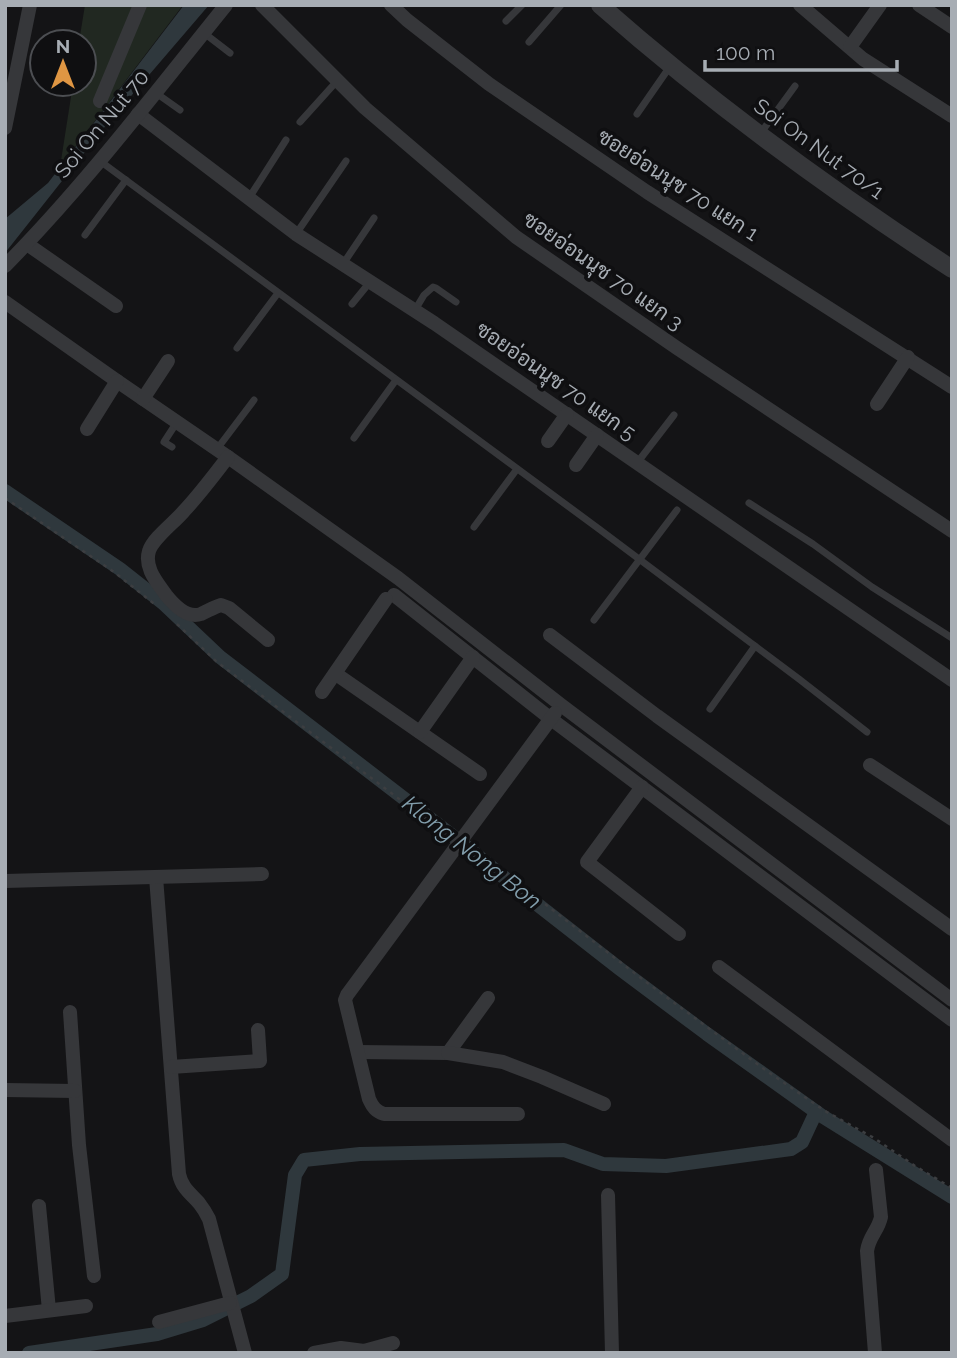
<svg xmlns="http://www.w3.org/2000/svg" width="957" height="1358" font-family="Raleway,Sarabun,sans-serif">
<rect width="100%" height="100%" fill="#141416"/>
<polygon fill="#212821" points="85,5 183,5 60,167 73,84 84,84 84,42 79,42"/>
<polygon fill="#2f383d" points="184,5 209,5 107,124 5,253 5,219 48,183"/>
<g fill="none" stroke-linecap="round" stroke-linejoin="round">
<g stroke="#2f383d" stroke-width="14">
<polyline points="5,491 120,569 163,603 220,657 458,840 533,901 620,969 707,1034 822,1116 952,1197"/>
<polyline points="29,1353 157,1334 203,1320 251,1296 282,1274 295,1175 304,1160 360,1154 564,1150 603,1164 666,1166 791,1149 802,1142 816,1112"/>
</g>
<g stroke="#3c3e41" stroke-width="2.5" stroke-dasharray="3.5 5" stroke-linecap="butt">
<polyline points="5,498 114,572 157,606"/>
<polyline points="177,624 217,662 447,835"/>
<polyline points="471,847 646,982 764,1069 825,1111 874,1138 915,1166 952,1188"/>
</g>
<g stroke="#36373a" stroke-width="7">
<polyline points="506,21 522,5"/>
<polyline points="204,33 230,53"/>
<polyline points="529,42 561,5"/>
<polyline points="156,93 180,110"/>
<polyline points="637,114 671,65"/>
<polyline points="300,122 337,81"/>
<polyline points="760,134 795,86"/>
<polyline points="100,161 599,529 799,679 867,732"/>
<polyline points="249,198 286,140"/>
<polyline points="296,234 346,161"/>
<polyline points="85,235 126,180"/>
<polyline points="343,264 374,218"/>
<polyline points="352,304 370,282"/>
<polyline points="415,310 424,295 433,287 436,288 456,302"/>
<polyline points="237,348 278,293"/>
<polyline points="354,438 396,380"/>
<polyline points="172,447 164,442 177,422"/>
<polyline points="217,449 254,400"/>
<polyline points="637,463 674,415"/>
<polyline points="749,503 813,544 872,587 952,638"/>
<polyline points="474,527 517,469"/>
<polyline points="594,620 677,510"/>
<polyline points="710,709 755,646"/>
</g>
<g stroke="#36373a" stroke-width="14">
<polyline points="262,5 365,108 516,237 677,348 952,531"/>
<polyline points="391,5 407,20 489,84 647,192 952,387"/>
<polyline points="800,5 863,59 952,116"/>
<polyline points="919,5 952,27"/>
<polyline points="850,47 880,5"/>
<polyline points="100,101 140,5"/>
<polyline points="138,114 296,234 434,323 952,680"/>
<polyline points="5,128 30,5"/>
<polyline points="27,244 116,306"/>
<path d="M5,266C85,185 154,94 226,5"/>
<polyline points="5,302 117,381 228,457 398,578 561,705 952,1000"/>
<polyline points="143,399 168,361"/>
<polyline points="877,404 908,357"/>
<polyline points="87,429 117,381"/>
<polyline points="548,441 567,414"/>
<path d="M228,457C214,475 200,494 184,511C175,522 153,538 149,551C144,568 157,582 166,595C174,605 187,619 201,614C208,611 214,607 221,605L229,608L268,640"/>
<polyline points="576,465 597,435"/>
<polyline points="394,595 551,719 952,1020"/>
<polyline points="550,635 657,716 952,929"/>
<polyline points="336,674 480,774"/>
<polyline points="322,692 386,599"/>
<polyline points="420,732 473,657"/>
<polyline points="870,765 952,819"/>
<polyline points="642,787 587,862 679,934"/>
<path d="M156,877L179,1174C182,1188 190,1193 199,1203C203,1208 206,1213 209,1219L245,1353"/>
<polyline points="5,881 262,874"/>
<polyline points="719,967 952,1140"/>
<polyline points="70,1012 79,1145 94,1276"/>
<polyline points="358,1052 448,1053 488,998"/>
<polyline points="448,1053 503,1062 542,1077 604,1104"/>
<polyline points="171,1067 260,1061 258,1030"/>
<polyline points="5,1090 75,1091"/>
<path d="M518,1114H384C376,1111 373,1108 369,1099L345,1000L347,995L555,713"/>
<polyline points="608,1195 612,1353"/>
<polyline points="39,1206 49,1310"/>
<polyline points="5,1316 86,1306"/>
<polyline points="159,1322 230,1303"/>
<polyline points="314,1353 341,1348 364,1351 393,1343"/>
<path d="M875,1353L867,1251C869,1236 878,1231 881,1217L876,1170"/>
</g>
<path stroke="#36373a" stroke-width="18" d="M600,5C710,102 829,189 952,269"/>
</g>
<g text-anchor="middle" stroke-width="7" stroke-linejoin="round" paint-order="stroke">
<g font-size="21" fill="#a7adb4" stroke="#0f0f11">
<text transform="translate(102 124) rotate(-50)" y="7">Soi On Nut 70</text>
<text transform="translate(819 149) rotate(36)" y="7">Soi On Nut 70/1</text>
<text transform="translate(678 185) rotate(33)" y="7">ซอยอ่อนนุช 70 แยก 1</text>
<text transform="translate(603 271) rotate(35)" y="7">ซอยอ่อนนุช 70 แยก 3</text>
<text transform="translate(556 381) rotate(35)" y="7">ซอยอ่อนนุช 70 แยก 5</text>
</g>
<g font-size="23" font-style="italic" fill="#829eac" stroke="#0f0f11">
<text transform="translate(472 852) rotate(38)" y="8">Klong Nong Bon</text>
</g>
</g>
<rect width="957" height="1358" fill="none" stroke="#a7adb4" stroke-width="14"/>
<g transform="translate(63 63)"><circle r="33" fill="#0f0f11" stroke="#4c4e52" stroke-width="2"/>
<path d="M0-5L12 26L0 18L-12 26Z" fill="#df9643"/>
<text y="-10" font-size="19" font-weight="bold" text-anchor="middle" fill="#a7adb4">N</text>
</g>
<path d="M705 60v10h192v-10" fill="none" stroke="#a7adb4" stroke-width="3.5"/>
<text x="716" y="60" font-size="21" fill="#a7adb4" stroke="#0f0f11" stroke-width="5" paint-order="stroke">100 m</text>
</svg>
